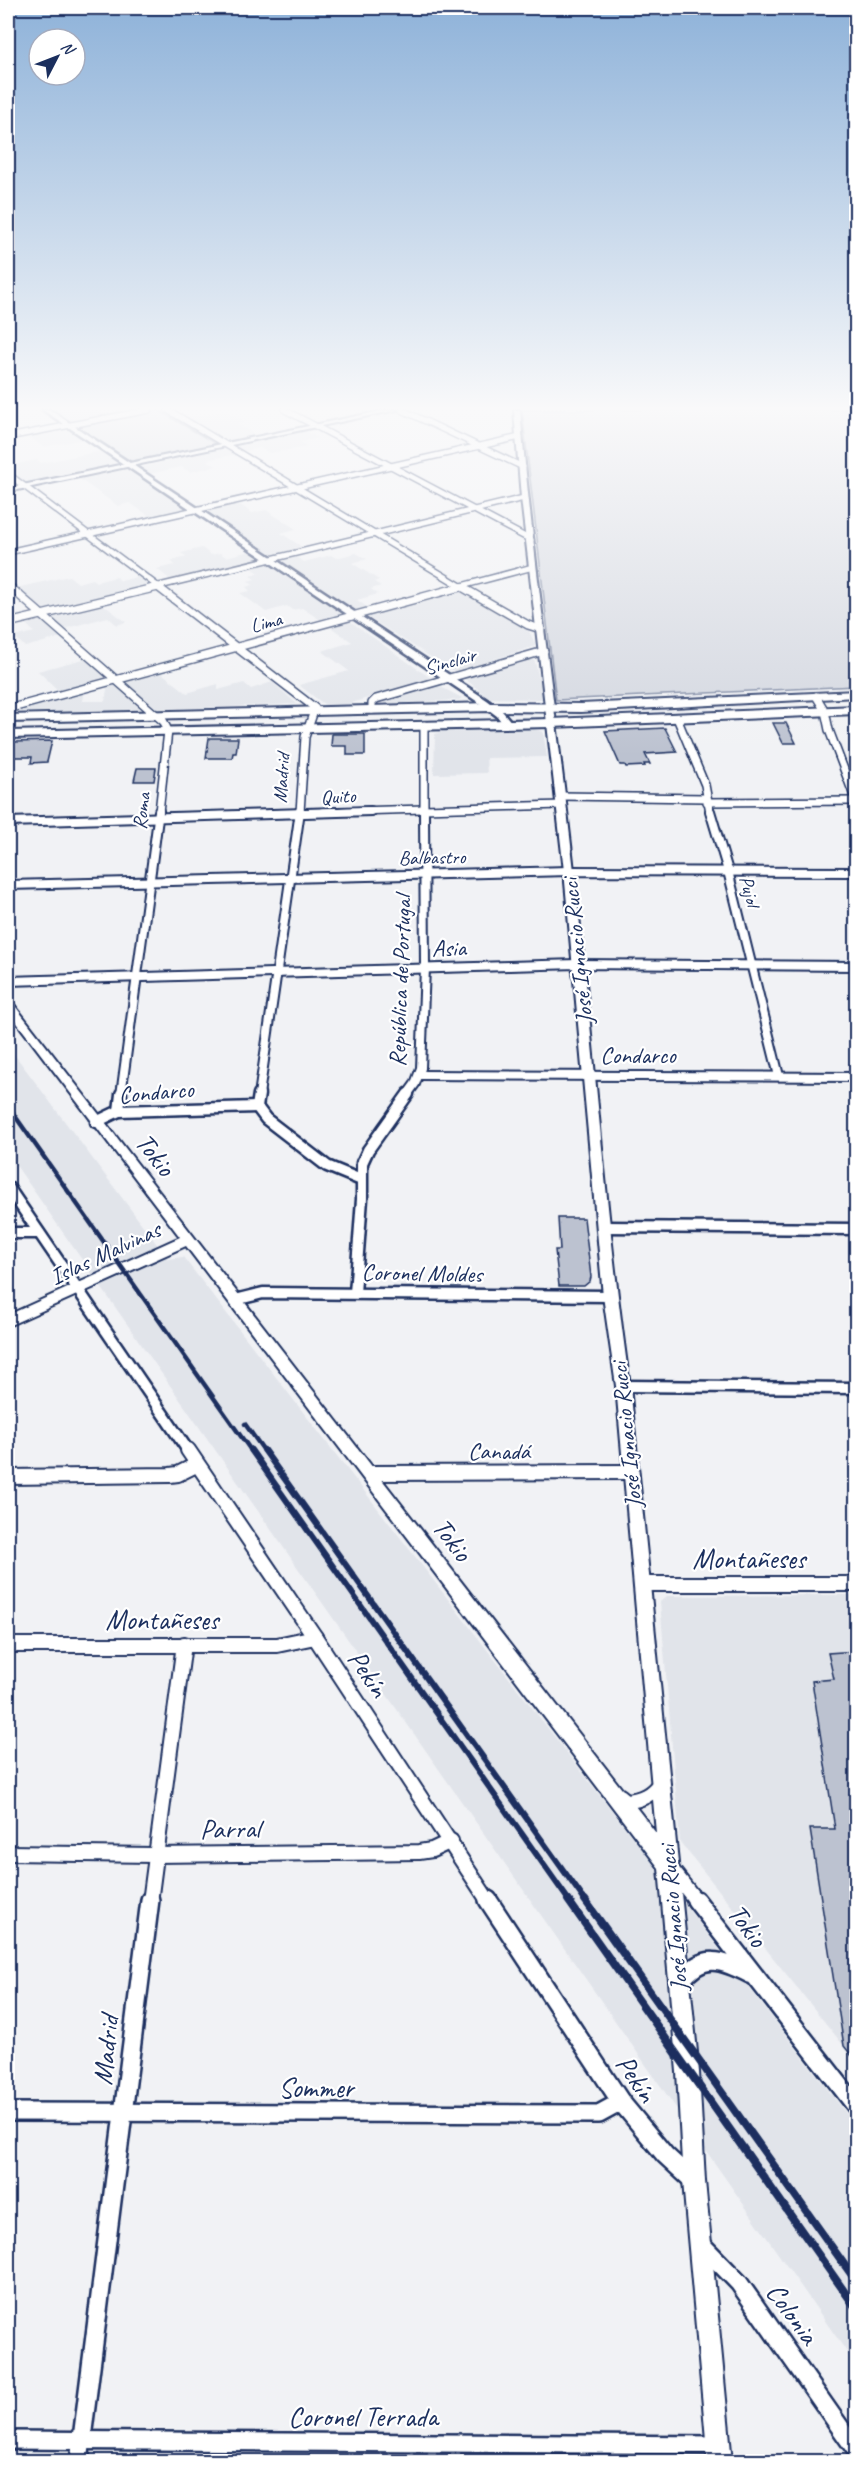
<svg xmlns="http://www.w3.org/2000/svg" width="864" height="2469" font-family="Caveat,sans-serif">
<rect width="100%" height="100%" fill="#f1f2f5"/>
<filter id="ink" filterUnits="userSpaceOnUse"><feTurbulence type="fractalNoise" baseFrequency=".0167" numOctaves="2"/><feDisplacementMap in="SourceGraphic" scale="12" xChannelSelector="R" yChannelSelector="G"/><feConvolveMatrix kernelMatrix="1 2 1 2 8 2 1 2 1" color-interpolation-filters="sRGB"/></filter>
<g filter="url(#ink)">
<g fill="#e1e4ea">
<polygon points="52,410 144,410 72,422"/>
<polygon points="226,411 246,422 237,424 258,436 225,441 187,418"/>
<polygon points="67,428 84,439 43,447 27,435"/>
<polygon points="304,430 318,438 301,442 308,447 270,453 260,448 242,452 235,447 236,444"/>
<polygon points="220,448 228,448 237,454 207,460 216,466 190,472 181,467 149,474 139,468"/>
<polygon points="102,451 121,464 32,484 26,483 8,468 8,466 37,460 41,463"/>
<polygon points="124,468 128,469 188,509 152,518 130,503 118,506 78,478"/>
<polygon points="236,502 252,513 266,510 296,529 281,533 305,549 271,555 205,510"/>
<polygon points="202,548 211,555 220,553 226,557 250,551 260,558 172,581 157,569 175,565 171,561 187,557 181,553"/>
<polygon points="356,553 367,559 352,563 379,580 374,582 381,586 371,589 378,594 357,600 370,609 360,611 352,610 279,559 293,555 304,562 331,555 336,558"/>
<polygon points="266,563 344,613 344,615 322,621 302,608 292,610 287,606 266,612 240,593 250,591 246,587 253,585 248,581 255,579 250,576 259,573 249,566"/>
<polygon points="69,576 78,583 92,579 96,582 116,577 121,581 140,576 151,586 46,611 16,588"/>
<polygon points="454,591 460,591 529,631 536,646 457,671 451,670 368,617 369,614"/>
<polygon points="100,602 126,622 117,625 108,617 63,629 49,617"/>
<polygon points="39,619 62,637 25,647 15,637 34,632 23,621"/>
<polygon points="348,620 429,677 429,679 345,705 325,705 299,685 349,671 322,651 352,642 326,624"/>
<polygon points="87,658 107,679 60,692 38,671"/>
<polygon points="529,659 534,659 543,692 543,699 489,698 464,678"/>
<polygon points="158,670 187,693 218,684 218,690 244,683 251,689 272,682 297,704 158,710 123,681"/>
<polygon points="115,682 147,711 8,716 8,710 85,689 83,701 105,701 108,684"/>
<polygon points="439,686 462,698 459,700 385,704 383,702"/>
<polygon points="534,729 543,732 547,757 486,758 487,773 434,774 435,734 444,731"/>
<polygon points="8,1046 168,1259 183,1257 856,2126 856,2365 8,1154"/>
<polygon points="856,1595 856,2061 680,1842 660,1602 667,1596"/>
</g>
<g fill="#d2d6df" stroke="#76829e" stroke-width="1.5">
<polygon points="158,410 216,444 132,462 76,426"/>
<polygon points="522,410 856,410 856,686 556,700"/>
</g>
<g fill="#bcc2d0" stroke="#1b2f5e" stroke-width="1.5">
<polygon points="773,723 786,723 796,743 783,743"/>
<polygon points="665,728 677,752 645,754 650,764 644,764 645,766 626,767 625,765 620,765 605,731"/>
<polygon points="332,734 365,734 365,755 347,755 347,746 331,746"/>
<polygon points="209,738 238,738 236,753 233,753 232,758 206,758"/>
<polygon points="52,741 47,762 31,763 32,757 8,757 8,744 14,742"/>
<polygon points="137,768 156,768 154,781 134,781"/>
<polygon points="558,1218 584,1218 591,1277 590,1281 584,1286 559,1286 555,1250 560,1250"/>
<polygon points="856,1651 856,2061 844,2046 810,1829 835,1829 812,1681 834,1679 828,1653"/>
</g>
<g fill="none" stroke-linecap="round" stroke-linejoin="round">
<g stroke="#1b2f5e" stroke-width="8">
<g id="minor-far5">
<polyline points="168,410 464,588"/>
<polyline points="285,410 531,540"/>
<polyline points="402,410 523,467"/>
<polyline points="8,437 149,410"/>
<polyline points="8,474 160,588"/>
<polyline points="8,552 520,437"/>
<polyline points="8,585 12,588"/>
<polyline points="151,588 524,498"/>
<polyline points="454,588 533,567"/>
</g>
</g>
<g stroke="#1b2f5e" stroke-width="10">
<g id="minor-far4">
<polyline points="10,587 164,722 168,731 159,812"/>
<polyline points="158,587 315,708 305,737 300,812"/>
<polyline points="462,587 528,625 541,629"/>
<polyline points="8,623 158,587"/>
<polyline points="816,696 825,711 829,730 856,801"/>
<polyline points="8,709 460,587"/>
<polyline points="372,710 372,703 376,699 544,651"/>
<polyline points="677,718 705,785 710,812"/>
<polyline points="424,725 424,812"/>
<polyline points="560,796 706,798"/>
<polyline points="707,802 856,801"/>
<polyline points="322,812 562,805"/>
</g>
</g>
<g stroke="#1b2f5e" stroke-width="12">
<g id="minor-far3">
<polyline points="710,811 728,871 779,1076"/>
<polyline points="8,822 371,811"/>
<polyline points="8,885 569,871 856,872"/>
<polyline points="8,981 577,964 856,966"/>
<polyline points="419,1075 856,1077"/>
<polyline points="121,1095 159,811"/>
<polyline points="259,1095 300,811"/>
<polyline points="407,1095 415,1084 421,1068 425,968 424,811"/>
</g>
</g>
<g stroke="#1b2f5e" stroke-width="15">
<g id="minor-far2">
<polyline points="259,1094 257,1107 266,1119 327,1166 361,1180"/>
<polyline points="119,1111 121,1094"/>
<polyline points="96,1122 119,1111 257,1107"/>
<polyline points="8,1187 189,1452"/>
<polyline points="603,1227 856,1229"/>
<polyline points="8,1233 39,1233"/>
<polyline points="355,1293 362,1199 362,1163 368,1150 408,1094"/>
<polyline points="235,1300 263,1293 610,1296"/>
<polyline points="623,1386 856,1388"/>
</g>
</g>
<g stroke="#1b2f5e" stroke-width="18">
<g id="minor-far1">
<polyline points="188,1450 315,1637 489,1902"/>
<polyline points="369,1473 630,1472"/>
<polyline points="8,1477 170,1475 178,1474 196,1465"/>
<polyline points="641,1584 856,1584"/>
<polyline points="8,1645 277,1645 315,1637"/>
<path d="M620,1796L626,1801C642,1800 651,1795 661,1782"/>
<polyline points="8,1853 154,1855 419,1852 432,1850 451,1841"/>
<polyline points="672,1870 697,1902"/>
<polyline points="150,1902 184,1644"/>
</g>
</g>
<g stroke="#1b2f5e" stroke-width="22">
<g id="minor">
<polyline points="488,1900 621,2102 665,2155 691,2179"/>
<polyline points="696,1900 856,2106"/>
<path d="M681,1981C703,1952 721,1960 750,1974"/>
<polyline points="8,2112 599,2114 621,2102"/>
<polyline points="702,2245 739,2283 856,2450"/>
<polyline points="8,2440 718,2445"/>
<polyline points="79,2462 150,1900"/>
</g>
</g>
<g stroke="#1b2f5e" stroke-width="4">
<g id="tertiary">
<polygon points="386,410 397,410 8,492 8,488"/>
<path d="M514,410H520C533,564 557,717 574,871C594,1043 605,1215 630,1386L699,2072L705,2181L732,2462H708L683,2181L677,2072L659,1868L186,1246L8,1326V1315L180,1237L8,1011V1001L12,1002L656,1833L616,1386L603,1296L564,871L521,498Z"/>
</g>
</g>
<g stroke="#1b2f5e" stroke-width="5">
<polygon id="secondary" points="43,410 50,410 487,700 503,712 512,723 504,725 497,716 481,704"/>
</g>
<g stroke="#1b2f5e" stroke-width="4">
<g id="trunk">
<polygon points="856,691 856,697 581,712 491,711 8,722 8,715 491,703 581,704"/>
<polygon points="856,706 856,714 552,727 8,738 8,731 552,719"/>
</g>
</g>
<use href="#minor-far5" stroke="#fff" stroke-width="5"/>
<use href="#minor-far4" stroke="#fff" stroke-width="7"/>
<use href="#minor-far3" stroke="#fff" stroke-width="8"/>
<use href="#minor-far2" stroke="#fff" stroke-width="10"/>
<use href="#minor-far1" stroke="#fff" stroke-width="14"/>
<use href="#minor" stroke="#fff" stroke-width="17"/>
<use href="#tertiary" fill="#fff" fill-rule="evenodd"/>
<use href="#secondary" fill="#fff" fill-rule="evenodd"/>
<use href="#trunk" fill="#fff" fill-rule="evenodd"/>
<g stroke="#1b2f5e" stroke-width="4.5">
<polyline points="8,1106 252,1452"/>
<polyline points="245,1424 265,1452"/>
</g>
<g stroke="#1b2f5e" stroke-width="6">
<polyline points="251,1450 570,1902"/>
<polyline points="264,1450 586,1902"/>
</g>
<g stroke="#1b2f5e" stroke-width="8">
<polyline points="568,1900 856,2308"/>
<polyline points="585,1900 856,2281"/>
</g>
</g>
</g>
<linearGradient id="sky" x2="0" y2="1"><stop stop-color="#8eb2d9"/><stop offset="0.54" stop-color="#f9f9fa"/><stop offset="1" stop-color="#f9f9fa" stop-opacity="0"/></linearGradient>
<rect width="864" height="756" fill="url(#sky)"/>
<g text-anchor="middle" stroke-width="4.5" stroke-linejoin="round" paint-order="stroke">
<g font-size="20" fill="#1b2f5e" stroke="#fff">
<text transform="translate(266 622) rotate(-15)" y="7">Lima</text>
<text transform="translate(450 661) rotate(-16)" y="7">Sinclair</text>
<text transform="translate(281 778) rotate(-86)" y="7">Madrid</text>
<text transform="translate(338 796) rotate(-3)" y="7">Quito</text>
<text transform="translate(141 811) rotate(-83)" y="7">Roma</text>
<text transform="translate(432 857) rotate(-1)" y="7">Balbastro</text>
<text transform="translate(750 891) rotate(76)" y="7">Pujol</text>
</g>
<g font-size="24" fill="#1b2f5e" stroke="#fff">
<text transform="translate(449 948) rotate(-1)" y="8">Asia</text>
<text transform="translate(577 951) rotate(-96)" y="8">José Ignacio Rucci</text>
<text transform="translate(400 981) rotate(-88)" y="8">República de Portugal</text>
<text x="638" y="1063">Condarco</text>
<text transform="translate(156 1092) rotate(-5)" y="8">Condarco</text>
<text transform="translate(105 1253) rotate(-25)" y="8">Islas Malvinas</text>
<text transform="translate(422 1273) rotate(1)" y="8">Coronel Moldes</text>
<text transform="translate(626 1435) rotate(-96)" y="8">José Ignacio Rucci</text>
<text x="499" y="1459">Canadá</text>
<text transform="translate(673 1918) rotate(-95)" y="8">José Ignacio Rucci</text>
</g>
<g font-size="28" fill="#1b2f5e" stroke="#fff">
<text transform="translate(156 1154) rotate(52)" y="10">Tokio</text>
<text transform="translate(453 1539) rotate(53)" y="10">Tokio</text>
<text x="749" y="1568">Montañeses</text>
<text x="162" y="1629">Montañeses</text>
<text transform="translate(369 1673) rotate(56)" y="10">Pekín</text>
<text transform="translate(230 1828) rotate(-1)" y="10">Parral</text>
<text transform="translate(748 1925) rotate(53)" y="10">Tokio</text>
<text transform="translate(105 2050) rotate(-84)" y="10">Madrid</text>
<text transform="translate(637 2078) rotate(56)" y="10">Pekín</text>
<text x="316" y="2097">Sommer</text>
<text transform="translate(793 2313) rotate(54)" y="10">Colonia</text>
<text x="363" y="2426">Coronel Terrada</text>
</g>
</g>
<rect width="864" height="2469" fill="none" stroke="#fff" stroke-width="30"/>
<rect x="15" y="15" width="834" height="2439" fill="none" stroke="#1b2f5e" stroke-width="2" filter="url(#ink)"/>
<g transform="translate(57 57) rotate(48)"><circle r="28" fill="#ffffff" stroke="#a4acbf" stroke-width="1.5"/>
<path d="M0-4.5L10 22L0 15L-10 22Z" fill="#1b2f5e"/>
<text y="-9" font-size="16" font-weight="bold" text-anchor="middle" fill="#1b2f5e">N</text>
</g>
</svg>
